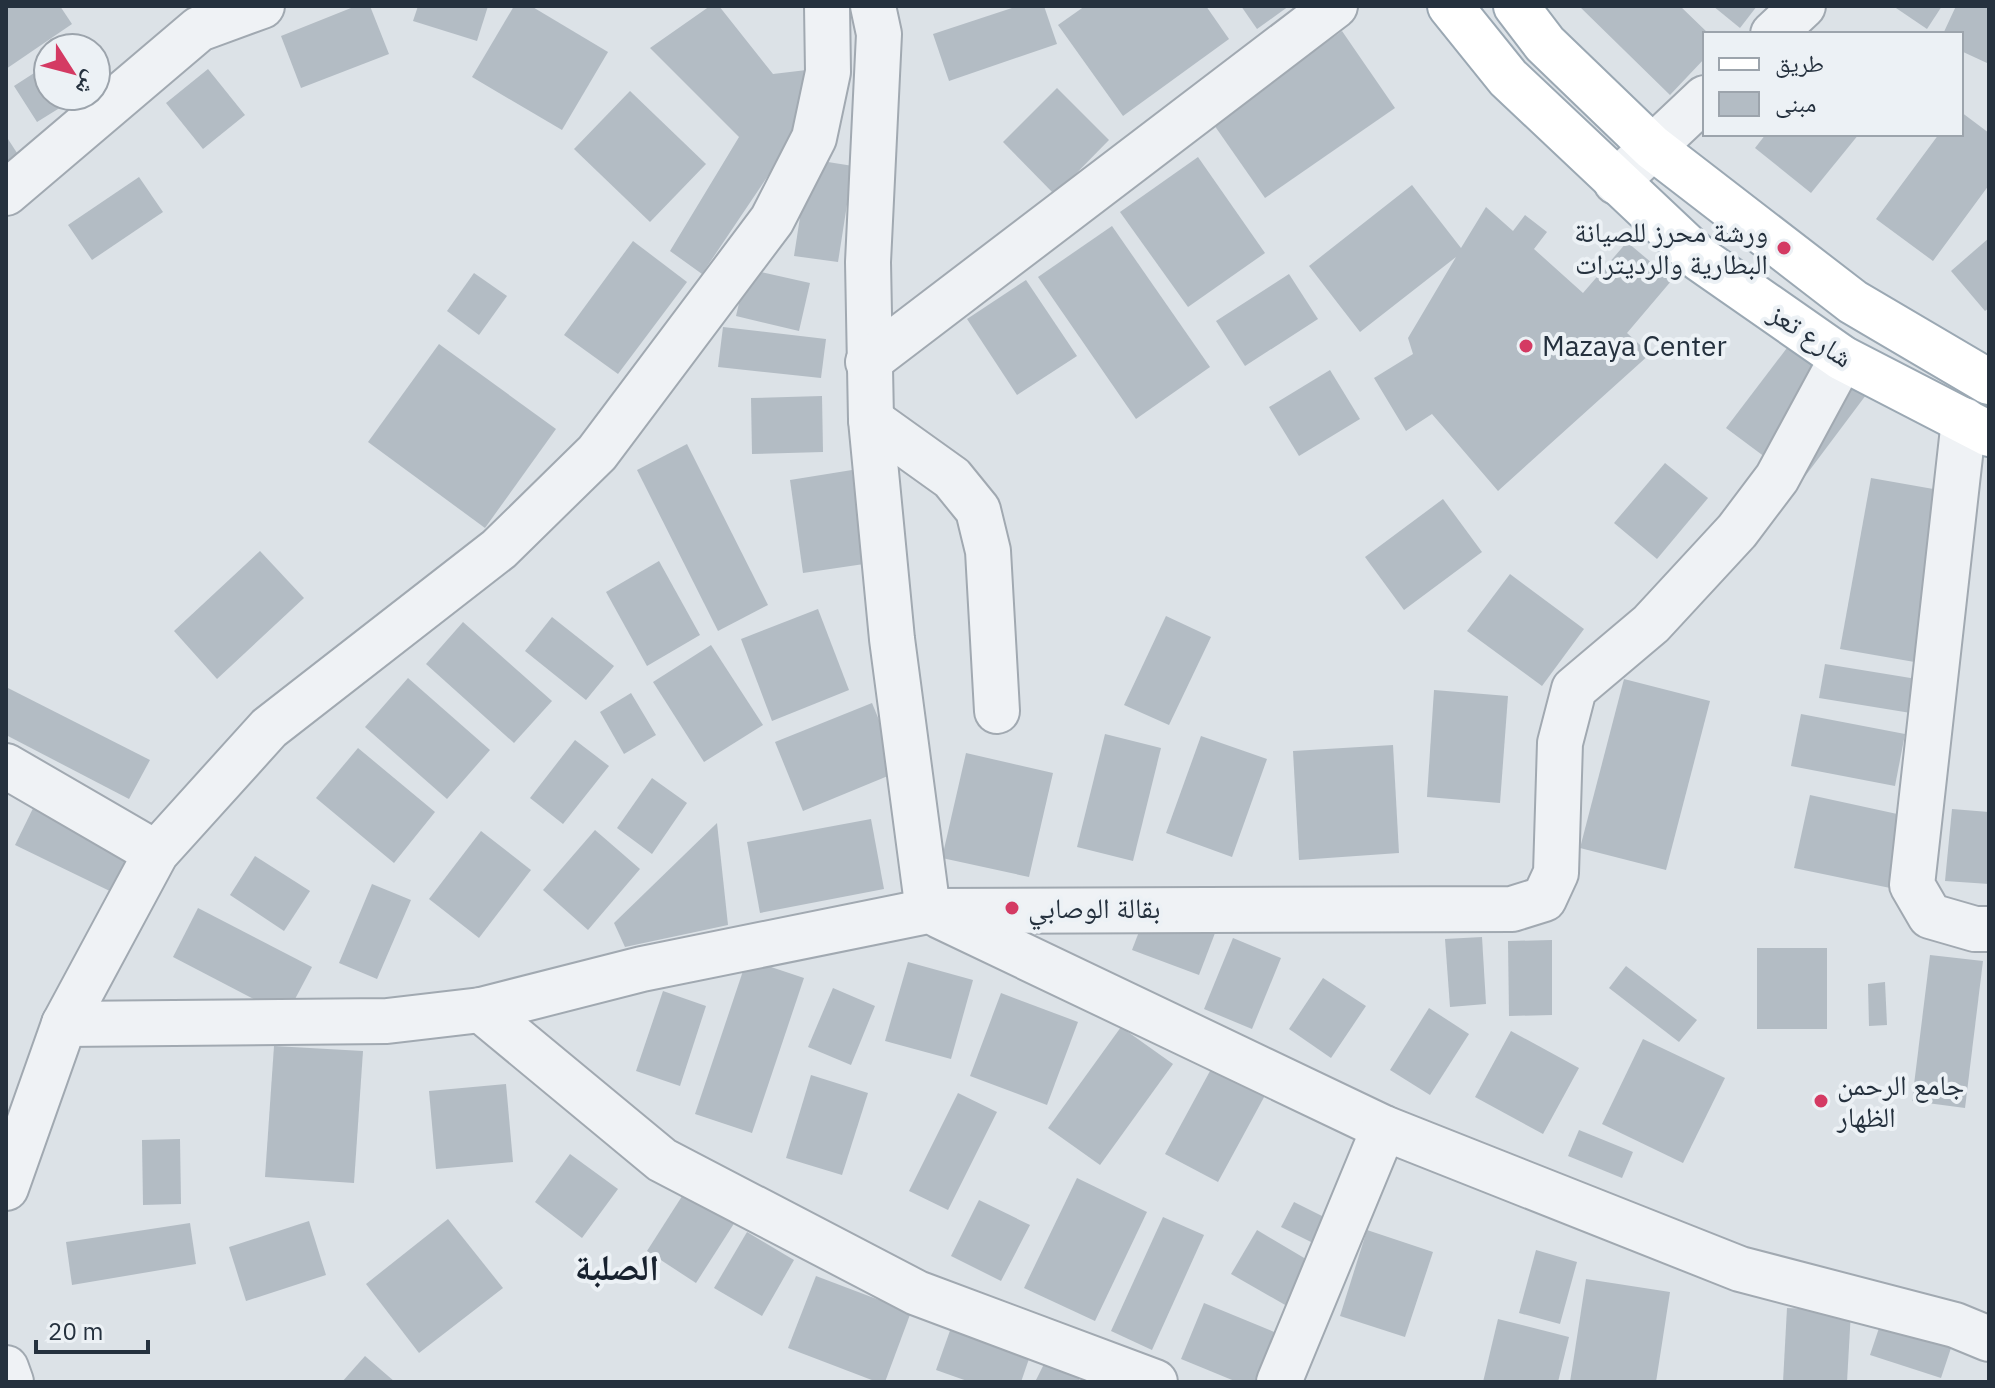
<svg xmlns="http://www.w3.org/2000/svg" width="1995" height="1388" font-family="'IBM Plex Sans','Noto Naskh Arabic',sans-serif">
<rect width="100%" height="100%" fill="#dce2e7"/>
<g fill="#b3bcc4">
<polygon points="6,6 60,6 72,24 6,69"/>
<polygon points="356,6 370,6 389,54 301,88 281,36"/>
<polygon points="418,6 488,6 477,41 413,21"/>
<polygon points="514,6 531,6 608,52 562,130 472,77"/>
<polygon points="710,6 719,6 773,74 815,69 819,100 702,274 670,251 739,137 650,48"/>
<polygon points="1018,6 1044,6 1057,44 949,81 933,34"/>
<polygon points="1085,6 1206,6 1229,39 1123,116 1058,25"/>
<polygon points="1241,6 1289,6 1257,29"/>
<polygon points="1579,6 1680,6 1709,34 1705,34 1705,58 1670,95"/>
<polygon points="1713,6 1757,6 1740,28"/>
<polygon points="1893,6 1942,6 1927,29"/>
<polygon points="1956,6 1989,6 1987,63 1961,51 1961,34 1943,34"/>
<polygon points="1342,31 1395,108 1265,198 1212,122"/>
<polygon points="48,64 48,96 79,96 37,122 14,86"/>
<polygon points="208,69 245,115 203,149 166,103"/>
<polygon points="1057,88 1109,140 1055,195 1003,142"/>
<polygon points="630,91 706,164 650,222 574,149"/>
<polygon points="1961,112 1989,133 1989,185 1933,261 1876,219 1939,134 1961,134"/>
<polygon points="1766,134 1859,134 1811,193 1755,148"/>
<polygon points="6,136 19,156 6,165"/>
<polygon points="1198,157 1265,253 1188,307 1120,212"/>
<polygon points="809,159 853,166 838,262 794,256"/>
<polygon points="139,177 163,212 92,260 68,225"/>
<polygon points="1412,185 1461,248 1486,207 1513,231 1525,215 1547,232 1534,249 1583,293 1627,242 1672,280 1627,333 1650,354 1498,491 1432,414 1406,431 1374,378 1413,354 1408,338 1456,257 1360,332 1309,266"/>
<polygon points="1112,226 1210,367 1136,419 1038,277"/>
<polygon points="1989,238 1989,308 1985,311 1951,271"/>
<polygon points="633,241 687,282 618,374 564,335"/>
<polygon points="747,269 810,283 799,331 736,316"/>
<polygon points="474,273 507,296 479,335 447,311"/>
<polygon points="1289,274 1318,319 1245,366 1216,321"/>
<polygon points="1026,280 1077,356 1017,395 967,319"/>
<polygon points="723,327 826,339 821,378 718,367"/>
<polygon points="1793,340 1866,395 1800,483 1726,428"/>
<polygon points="439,344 556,429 485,528 368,442"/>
<polygon points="1330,370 1360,419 1299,456 1269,407"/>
<polygon points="822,396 823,452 752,454 751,398"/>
<polygon points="687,444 768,605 718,631 637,470"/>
<polygon points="1665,463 1708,498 1657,559 1614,523"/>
<polygon points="852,470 864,564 803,573 790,480"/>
<polygon points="1871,478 1956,493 1926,664 1840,649"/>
<polygon points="1443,499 1482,552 1404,610 1365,557"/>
<polygon points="260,551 304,598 217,679 174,631"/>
<polygon points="659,561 700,635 647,666 606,592"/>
<polygon points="1510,574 1584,629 1542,686 1467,631"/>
<polygon points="818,609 849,690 772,721 741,639"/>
<polygon points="1166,616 1211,637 1169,725 1124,705"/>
<polygon points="552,617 614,666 586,700 525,651"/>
<polygon points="463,622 552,701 514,743 426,664"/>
<polygon points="711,645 763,725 704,762 653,682"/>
<polygon points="1825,664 1929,681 1923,715 1819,698"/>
<polygon points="408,678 490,750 447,799 365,727"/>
<polygon points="1624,679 1710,701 1666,870 1580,848"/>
<polygon points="6,687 150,760 129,799 6,735"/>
<polygon points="1434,690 1508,696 1500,803 1427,797"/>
<polygon points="631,693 656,735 624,754 600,712"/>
<polygon points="872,703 900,771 803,811 775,742"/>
<polygon points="1801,714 1905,734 1895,786 1791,766"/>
<polygon points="1105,734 1161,748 1133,861 1077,847"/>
<polygon points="1201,736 1267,759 1232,857 1166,833"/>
<polygon points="575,740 609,766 563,824 530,798"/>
<polygon points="1393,745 1399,853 1299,860 1293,751"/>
<polygon points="358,748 435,812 394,863 316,798"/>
<polygon points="966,753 1053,773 1029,877 942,858"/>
<polygon points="652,778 687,803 652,854 617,828"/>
<polygon points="42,790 145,840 118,895 15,845"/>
<polygon points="1810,795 1911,817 1895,889 1794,868"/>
<polygon points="1952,809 1989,812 1989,884 1945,881"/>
<polygon points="871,819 884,889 760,913 747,842"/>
<polygon points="717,823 728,925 625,947 614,923"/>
<polygon points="595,830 640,869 588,930 543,890"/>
<polygon points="481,831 531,870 479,938 429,899"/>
<polygon points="255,856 310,891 284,931 230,895"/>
<polygon points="372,884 411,900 377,979 339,963"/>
<polygon points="1153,895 1220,920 1199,975 1132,950"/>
<polygon points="198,908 312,967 286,1016 173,957"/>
<polygon points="1482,937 1486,1004 1450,1007 1445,939"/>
<polygon points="1233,938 1281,958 1252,1029 1204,1009"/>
<polygon points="1552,940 1552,1015 1509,1016 1508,941"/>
<rect x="1757" y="948" width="70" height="81"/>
<polygon points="1930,955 1983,961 1965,1108 1912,1101"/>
<polygon points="747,959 804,978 752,1133 695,1114"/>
<polygon points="908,962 973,980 951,1059 885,1041"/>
<polygon points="1626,966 1697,1020 1679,1042 1609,988"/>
<polygon points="1323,978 1366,1006 1331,1058 1289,1029"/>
<polygon points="1885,982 1887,1025 1869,1026 1868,984"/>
<polygon points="833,988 875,1006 851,1065 808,1047"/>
<polygon points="663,991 706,1006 680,1086 636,1071"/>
<polygon points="1001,993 1078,1022 1047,1105 970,1076"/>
<polygon points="1429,1008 1469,1034 1430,1095 1390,1070"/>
<polygon points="1121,1027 1173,1064 1100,1165 1048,1128"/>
<polygon points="1511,1031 1579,1068 1543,1134 1475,1097"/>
<polygon points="1643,1039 1725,1078 1683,1163 1602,1124"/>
<polygon points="274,1046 363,1051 354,1183 265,1177"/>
<polygon points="1216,1060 1269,1088 1218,1182 1165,1154"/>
<polygon points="811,1075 868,1093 842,1175 786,1158"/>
<polygon points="506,1084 513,1162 436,1169 429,1091"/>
<polygon points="958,1093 997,1112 948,1210 909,1191"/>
<polygon points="1579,1130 1633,1152 1622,1178 1568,1156"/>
<polygon points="180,1139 181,1204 143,1205 142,1140"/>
<polygon points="570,1154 618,1189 582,1238 535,1202"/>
<polygon points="1077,1178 1147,1212 1095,1321 1024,1288"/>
<polygon points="686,1190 735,1222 696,1283 647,1251"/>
<polygon points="979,1200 1030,1225 1001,1281 951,1256"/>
<polygon points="1294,1202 1340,1225 1327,1250 1281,1227"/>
<polygon points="1163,1217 1204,1235 1152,1350 1111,1331"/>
<polygon points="448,1219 503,1288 419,1353 366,1284"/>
<polygon points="309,1221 326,1275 246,1301 229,1247"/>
<polygon points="190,1223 196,1264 72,1285 66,1242"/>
<polygon points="1257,1230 1338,1278 1313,1321 1231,1274"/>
<polygon points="1367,1230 1433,1252 1405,1337 1340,1316"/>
<polygon points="747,1232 794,1260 762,1316 714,1288"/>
<polygon points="1536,1250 1577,1262 1560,1324 1519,1313"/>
<polygon points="816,1276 911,1312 885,1382 877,1382 788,1348"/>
<polygon points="1586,1279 1670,1292 1656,1382 1570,1382"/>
<polygon points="1204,1303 1301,1343 1285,1382 1237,1382 1181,1359"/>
<polygon points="1787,1308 1851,1311 1847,1382 1783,1382"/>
<polygon points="1498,1319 1569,1337 1558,1382 1483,1382"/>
<polygon points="1882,1319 1953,1342 1941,1378 1870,1355"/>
<polygon points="952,1325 1031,1353 1021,1382 970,1382 936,1370"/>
<polygon points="365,1356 395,1382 342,1382"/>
<polygon points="1046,1360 1081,1376 1078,1382 1035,1382"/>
</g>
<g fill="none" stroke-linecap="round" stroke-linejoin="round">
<g stroke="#a1a9b1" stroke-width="48">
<g id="minor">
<polyline points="873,6 879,34 868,262 871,420 892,639 928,911"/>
<polyline points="1773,34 1803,6"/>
<polyline points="1616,182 1705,98"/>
<polyline points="6,193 199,29 262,6"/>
<polyline points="868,362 1335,6"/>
<polyline points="871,420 952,478 978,510 988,551 997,711"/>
<polyline points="1964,420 1912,885 1930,916 1975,929 1989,929"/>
<polyline points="6,766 156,853"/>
<polyline points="940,916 1384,1128 1740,1269 1955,1325 1989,1339"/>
<polyline points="481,1010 662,1160 917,1293 1155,1382"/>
<polyline points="64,1024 387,1021 481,1010 642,969 928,911 1512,909 1544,899 1556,873 1560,743 1574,689 1651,624 1737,531 1777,478 1842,358"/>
<polyline points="6,1188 64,1024 156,853 269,728 499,549 597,453 772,220 814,138 828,72 827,6"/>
<polyline points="6,1368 11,1382"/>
<polyline points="1279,1382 1384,1128"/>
</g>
</g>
<g stroke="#9ba8b3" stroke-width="48">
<g id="major">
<polyline points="1450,6 1508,78 1700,259 1842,358 1989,434"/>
<polyline points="1516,6 1545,44 1652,147 1853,302 1989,382"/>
</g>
</g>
<use href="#minor" stroke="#eff2f5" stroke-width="44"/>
<use href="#major" stroke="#fff" stroke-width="44"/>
</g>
<g fill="#d43a63" stroke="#ecf1f5" stroke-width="3">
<circle cx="1784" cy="248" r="8"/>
<circle cx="1526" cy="346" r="8"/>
<circle cx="1012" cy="908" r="8"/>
<circle cx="1821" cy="1101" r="8"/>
</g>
<g text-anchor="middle" stroke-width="8" stroke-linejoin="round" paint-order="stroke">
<g font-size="28" fill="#25313e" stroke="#ecf1f5" text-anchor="start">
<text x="1768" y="242" text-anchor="end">ورشة محرز للصيانة<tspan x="1768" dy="32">البطارية والرديترات</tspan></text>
<text x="1542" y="356">Mazaya Center</text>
<text x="1028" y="918">بقالة الوصابي</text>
<text x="1837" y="1095">جامع الرحمن<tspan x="1837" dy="32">الظهار</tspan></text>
</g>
<g font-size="28" fill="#25313e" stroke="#ecf1f5">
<text transform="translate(1811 335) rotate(33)" y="10">شارع تعز</text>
</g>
<g font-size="36" font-weight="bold" fill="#18222f" stroke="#ecf1f5">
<text x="617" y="1280">الصلبة</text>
</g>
</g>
<rect width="1995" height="1388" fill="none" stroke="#25313e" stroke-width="16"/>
<rect x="1703" y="32" width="260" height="104" fill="#ecf1f5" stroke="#9ca4ac" stroke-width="2"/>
<rect x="1719" y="58" width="40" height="12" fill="#ffffff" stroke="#9ca4ac" stroke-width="2"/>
<text x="1775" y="72" font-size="24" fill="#25313e">طريق</text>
<rect x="1719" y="92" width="40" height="24" fill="#b3bcc4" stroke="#9ca4ac" stroke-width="2"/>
<text x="1775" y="112" font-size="24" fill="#25313e">مبنى</text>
<g transform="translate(72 72) rotate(126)"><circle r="38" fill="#ecf1f5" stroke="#9ca4ac" stroke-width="2"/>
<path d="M0-6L14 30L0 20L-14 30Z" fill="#d43a63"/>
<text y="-12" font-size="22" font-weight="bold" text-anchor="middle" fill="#25313e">ش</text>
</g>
<path d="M36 1340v12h112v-12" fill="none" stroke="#25313e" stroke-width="4"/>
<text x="48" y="1340" font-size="24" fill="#25313e" stroke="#ecf1f5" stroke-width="6" paint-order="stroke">20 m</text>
</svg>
